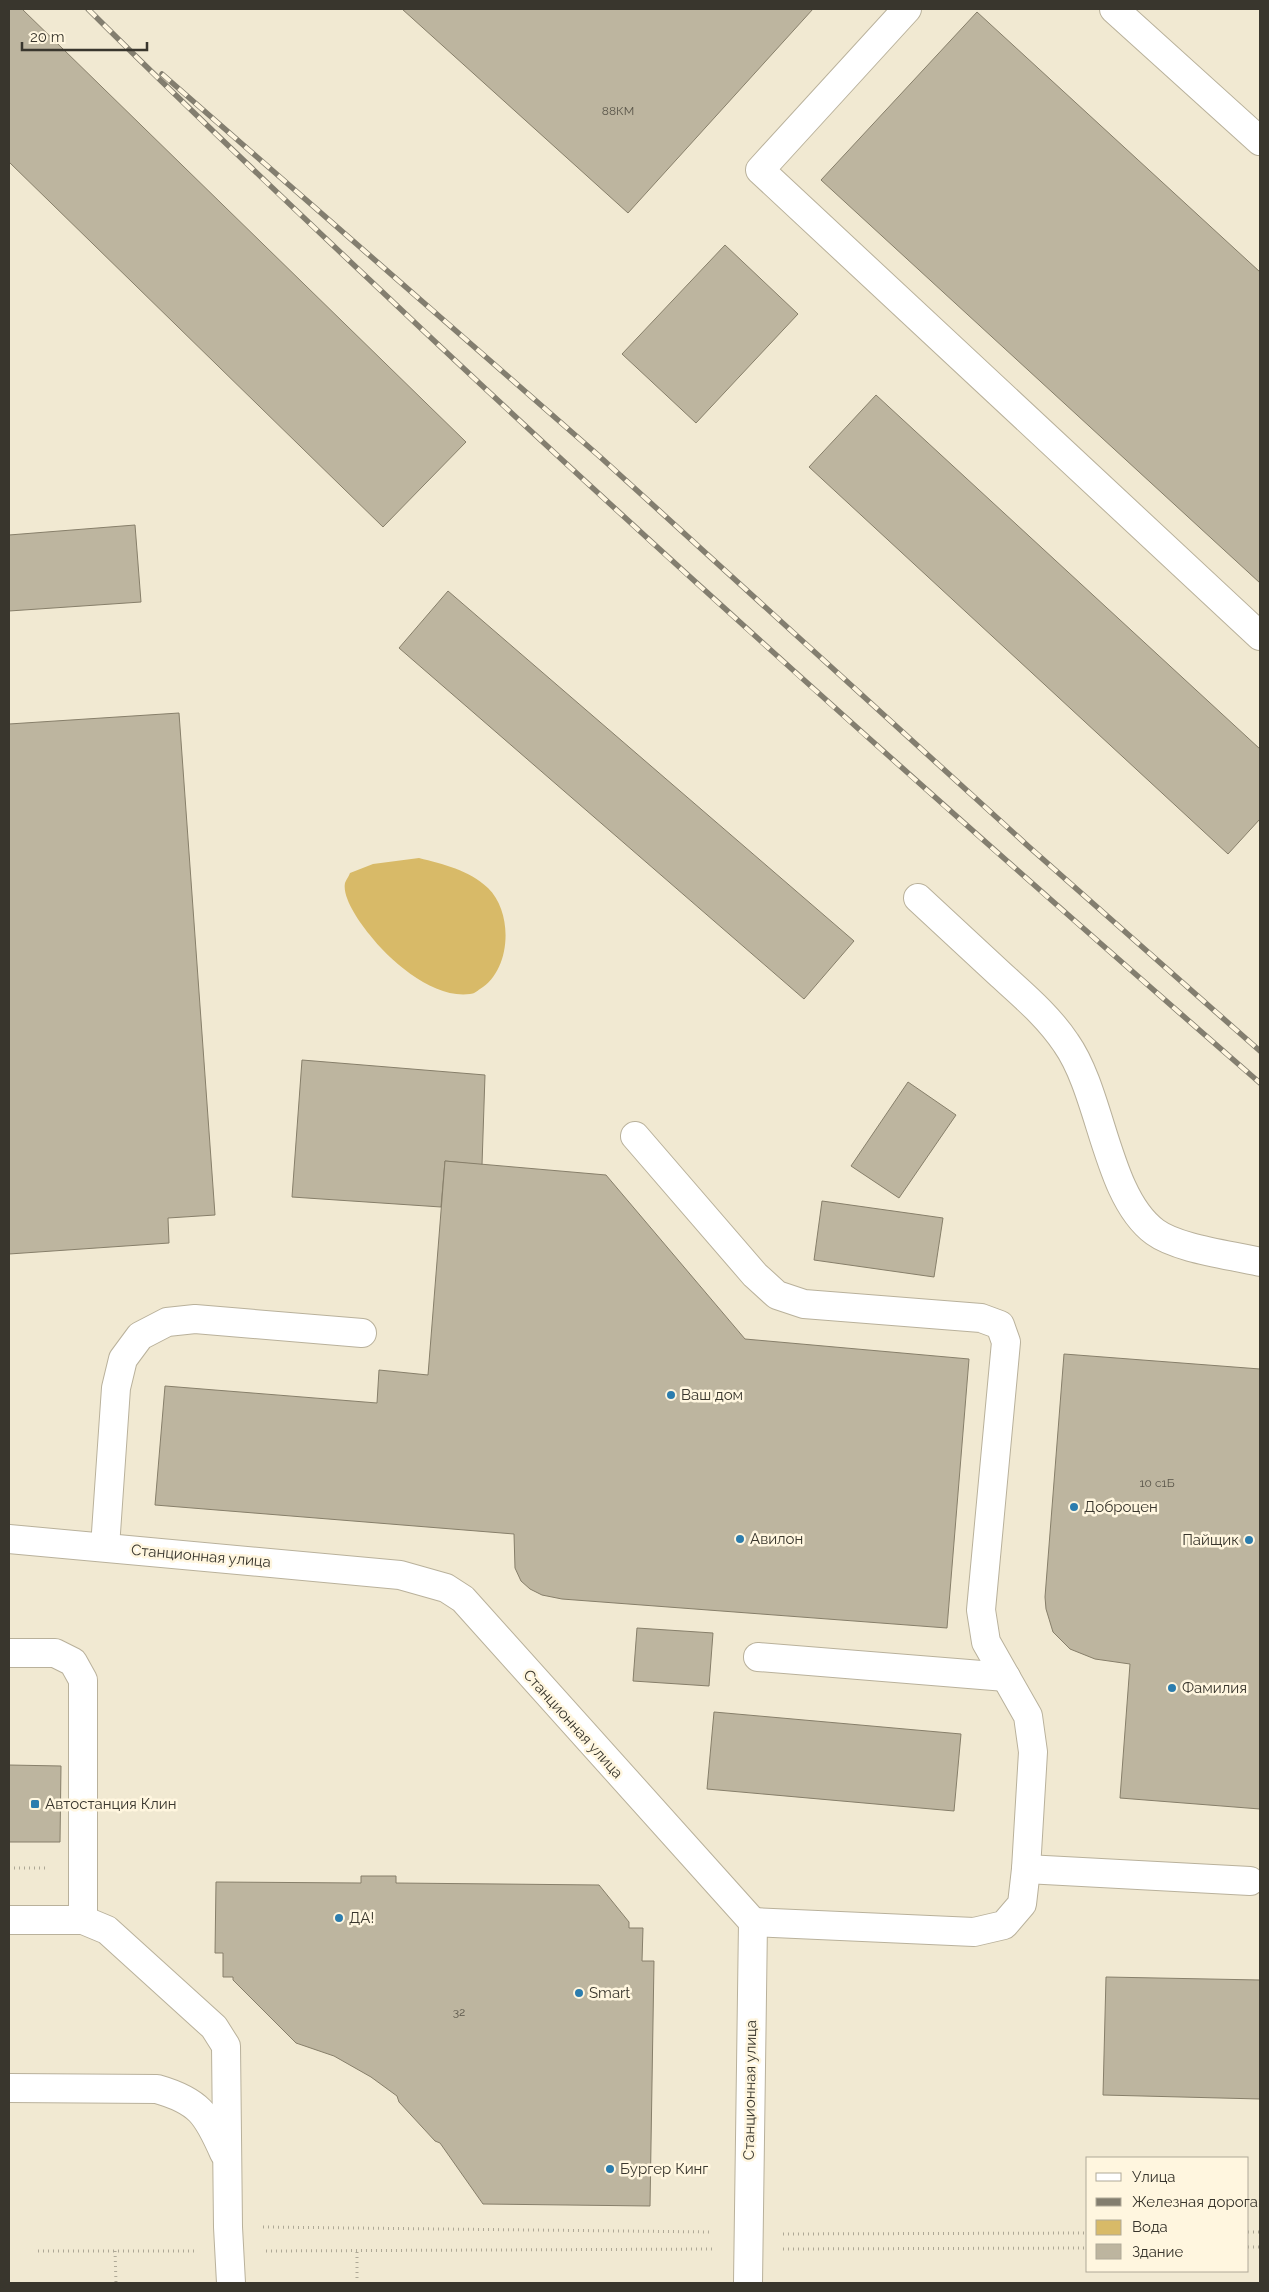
<svg xmlns="http://www.w3.org/2000/svg" width="1269" height="2292" font-family="Raleway,sans-serif">
<rect width="100%" height="100%" fill="#f1e9d2"/>
<path fill="#d8ba68" d="M419,858C443,864 469,870 488,888C514,913 511,971 480,989C477,991 474,994 470,994C433,999 390,961 369,934C360,923 342,898 345,883C346,880 349,876 350,873L373,864Z"/>
<g fill="#bdb59f" stroke="#877f6a">
<polygon points="9,9 22,9 466,442 383,527 9,162"/>
<polygon points="402,9 813,9 628,213"/>
<polygon points="977,12 1260,272 1260,583 821,180"/>
<polygon points="725,245 798,314 696,423 622,354"/>
<polygon points="876,395 1260,749 1260,819 1228,854 809,467"/>
<polygon points="135,525 141,602 9,611 9,535"/>
<polygon points="448,591 854,941 804,999 399,648"/>
<polygon points="179,713 215,1215 168,1218 169,1243 9,1254 9,724"/>
<polygon points="302,1060 485,1075 482,1165 445,1161 441,1207 292,1197"/>
<polygon points="908,1082 956,1115 899,1198 851,1166"/>
<polygon points="445,1161 606,1175 745,1339 969,1359 947,1628 562,1599 542,1595 530,1589 521,1581 515,1568 514,1534 155,1505 165,1386 377,1403 379,1370 428,1375"/>
<polygon points="822,1201 943,1218 934,1277 814,1260"/>
<polygon points="1064,1354 1260,1369 1260,1809 1120,1798 1130,1664 1095,1659 1070,1649 1053,1632 1046,1609 1045,1597"/>
<polygon points="637,1628 713,1633 709,1686 633,1681"/>
<polygon points="714,1712 961,1734 954,1811 707,1789"/>
<polygon points="9,1765 61,1766 60,1842 9,1842"/>
<polygon points="361,1876 396,1876 396,1883 599,1885 629,1922 629,1928 643,1928 642,1961 654,1961 650,2206 483,2204 440,2143 435,2141 399,2102 397,2096 371,2077 334,2056 296,2043 233,1980 233,1977 223,1977 223,1953 215,1953 216,1882 361,1883"/>
<polygon points="1106,1977 1260,1980 1260,2099 1103,2095"/>
</g>
<g fill="none" stroke-linecap="round" stroke-linejoin="round">
<g stroke="#b9b19b" stroke-width="30">
<g id="minor">
<polyline points="907,9 760,170 1260,636"/>
<polyline points="1114,9 1260,141"/>
<path d="M918,898C945,923 973,949 1001,975C1024,996 1048,1016 1066,1043C1102,1094 1106,1196 1155,1232C1178,1249 1232,1255 1260,1262"/>
<polyline points="635,1136 755,1275 777,1295 804,1304 981,1318 1000,1325 1006,1342 981,1610 986,1642 1028,1716 1033,1752 1026,1869 1022,1904 1004,1925 974,1932 753,1922"/>
<polyline points="9,1539 400,1575 446,1588 463,1599 753,1922 748,2283"/>
<polyline points="105,1547 116,1388 123,1359 140,1336 167,1322 195,1319 362,1333"/>
<polyline points="9,1653 55,1653 73,1662 83,1680 83,1920"/>
<polyline points="758,1657 1006,1677"/>
<polyline points="1026,1869 1250,1881"/>
<polyline points="9,1920 83,1920 107,1930 214,2027 226,2046 228,2227 231,2283"/>
<path d="M9,2088L157,2089C199,2101 207,2114 224,2153"/>
</g>
</g>
<g stroke="#aea896" stroke-width="3" stroke-dasharray="1 4" stroke-linecap="butt">
<polyline points="9,1868 48,1868"/>
<polyline points="263,2227 712,2232"/>
<polyline points="1248,2232 1260,2232"/>
<polyline points="783,2234 1088,2233"/>
<polyline points="1248,2247 1260,2247"/>
<polyline points="783,2249 1088,2248"/>
<polyline points="38,2251 195,2251"/>
<polyline points="115,2251 116,2283"/>
<polyline points="266,2251 712,2249"/>
<polyline points="357,2283 357,2250"/>
</g>
<use href="#minor" stroke="#fff" stroke-width="28"/>
<g stroke="#837e6f" stroke-width="5.5">
<g id="rail">
<path d="M88,9C193,114 302,216 411,319C688,580 973,833 1260,1083"/>
<polyline points="162,74 598,455 1028,846 1260,1051"/>
</g>
</g>
<use href="#rail" stroke="#fff6df" stroke-width="4" stroke-dasharray="11" stroke-linecap="butt"/>
</g>
<g fill="#2c7dae" stroke="#fff6df" stroke-width="2">
<circle cx="671" cy="1395" r="5"/>
<circle cx="1074" cy="1507" r="5"/>
<circle cx="740" cy="1539" r="5"/>
<circle cx="1249" cy="1540" r="5"/>
<circle cx="1172" cy="1688" r="5"/>
<rect x="30" y="1799" width="10" height="10" rx="2.5"/>
<circle cx="339" cy="1918" r="5"/>
<circle cx="579" cy="1993" r="5"/>
<circle cx="610" cy="2169" r="5"/>
</g>
<g text-anchor="middle" stroke-width="5" stroke-linejoin="round" paint-order="stroke">
<g font-size="12" fill="#5a564a">
<text x="618" y="115">88КМ</text>
<text x="1157" y="1487">10 с1Б</text>
<text x="459" y="2016">32</text>
</g>
<g font-size="15" fill="#39362d" stroke="#fff6df" text-anchor="start">
<text x="681" y="1400">Ваш дом</text>
<text x="1084" y="1512">Доброцен</text>
<text x="750" y="1544">Авилон</text>
<text x="1239" y="1545" text-anchor="end">Пайщик</text>
<text x="1182" y="1693">Фамилия</text>
<text x="45" y="1809">Автостанция Клин</text>
<text x="349" y="1923">ДА!</text>
<text x="589" y="1998">Smart</text>
<text x="620" y="2174">Бургер Кинг</text>
</g>
<g font-size="15" fill="#39362d" stroke="#fff6df">
<text transform="translate(201 1556) rotate(5)" y="5">Станционная улица</text>
<text transform="translate(573 1724) rotate(48)" y="5">Станционная улица</text>
<text transform="translate(750 2090) rotate(-89)" y="5">Станционная улица</text>
</g>
</g>
<rect width="1269" height="2292" fill="none" stroke="#39362d" stroke-width="20"/>
<rect x="1086" y="2157" width="162" height="115" fill="#fff6df" stroke="#b0a998"/>
<rect x="1096" y="2173" width="25" height="8" fill="#ffffff" stroke="#b0a998"/>
<text x="1132" y="2182" font-size="15" fill="#39362d">Улица</text>
<rect x="1096" y="2198" width="25" height="8" fill="#837e6f" stroke="#b0a998"/>
<text x="1132" y="2207" font-size="15" fill="#39362d">Железная дорога</text>
<rect x="1096" y="2220" width="25" height="15" fill="#d8ba68" stroke="#b0a998"/>
<text x="1132" y="2232" font-size="15" fill="#39362d">Вода</text>
<rect x="1096" y="2244" width="25" height="15" fill="#bdb59f" stroke="#b0a998"/>
<text x="1132" y="2257" font-size="15" fill="#39362d">Здание</text>
<path d="M22 42v8h125v-8" fill="none" stroke="#39362d" stroke-width="2.5"/>
<text x="30" y="42" font-size="15" fill="#39362d" stroke="#fff6df" stroke-width="4" paint-order="stroke">20 m</text>
</svg>
